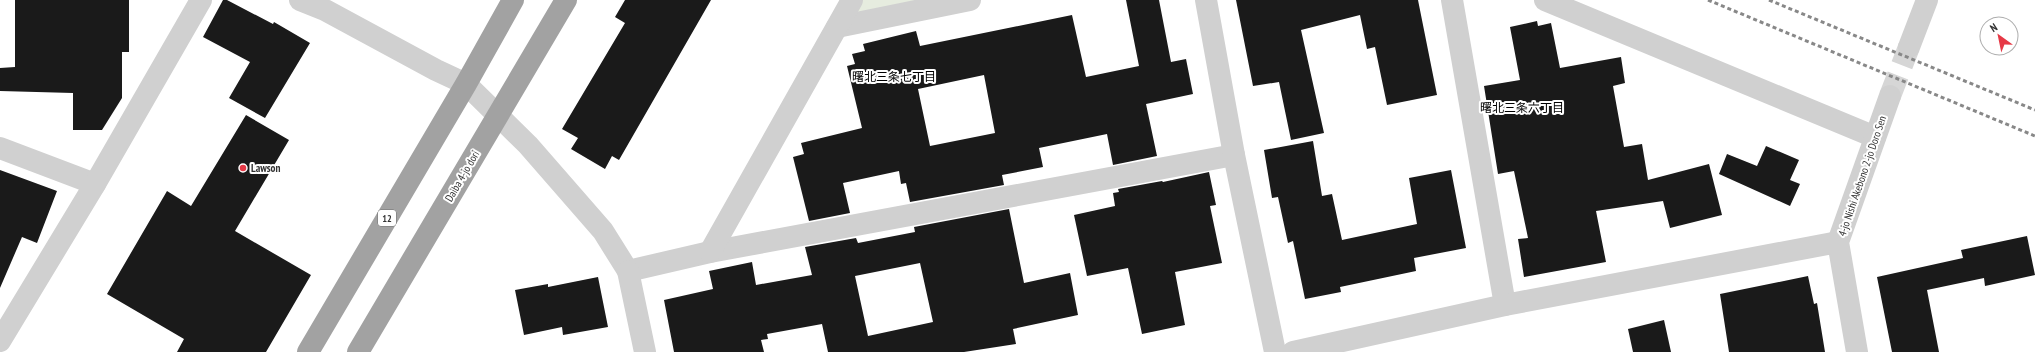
<svg xmlns="http://www.w3.org/2000/svg" width="2035" height="352" font-family="'PT Sans Narrow','Noto Sans JP',sans-serif">
<rect width="100%" height="100%" fill="#fff"/>
<polygon fill="#e6ecdf" points="852,0 970,0 837,27"/>
<g fill="#1a1a1a" fill-rule="evenodd">
<polygon points="15,0 129,0 129,52 122,52 122,98 102,130 73,130 73,93 0,91 0,68 15,67"/>
<polygon points="223,0 227,0 273,24 274,22 310,43 265,118 229,98 250,62 203,37"/>
<polygon points="625,0 711,0 619,160 612,156 605,169 571,149 578,138 562,129 625,23 615,17"/>
<path d="M1126,0H1159L1171,62L1186,59L1193,94L1146,104L1157,156L1113,165L1107,134L1039,148L1043,167L1002,175L1004,185L910,202L906,183L901,184L899,171L843,183L850,213L809,221L793,157L804,154L801,143L862,128L847,66L855,64L852,54L865,51L863,44L916,31L920,46L1072,15L1086,77L1139,66ZM984,75L995,133L930,146L918,89Z"/>
<polygon points="1236,0 1418,0 1437,95 1387,105 1375,47 1367,49 1360,15 1301,30 1324,133 1291,140 1279,82 1253,86"/>
<polygon points="1537,21 1538,26 1551,23 1560,68 1621,57 1625,83 1613,86 1624,147 1642,144 1648,180 1709,164 1722,215 1670,228 1663,201 1596,211 1606,262 1524,277 1518,239 1528,238 1514,171 1498,174 1484,86 1520,80 1510,27"/>
<polygon points="246,115 289,140 235,231 311,275 266,352 177,352 184,339 107,294 167,191 191,206"/>
<polygon points="1313,141 1322,196 1332,194 1342,240 1417,224 1409,178 1451,170 1466,248 1414,258 1416,271 1340,287 1341,292 1305,299 1293,241 1288,243 1278,197 1272,198 1264,150"/>
<polygon points="1766,146 1799,160 1790,180 1800,184 1790,206 1719,174 1727,154 1757,166"/>
<polygon points="0,170 57,191 37,243 22,237 0,288"/>
<polygon points="1209,172 1216,205 1210,206 1222,263 1175,272 1185,325 1142,334 1128,268 1087,276 1074,215 1115,206 1113,193 1119,192 1118,189 1162,181 1163,182"/>
<path d="M1009,209L1024,283L1070,273L1078,315L1013,329L1016,344L964,352H828L822,324L767,334L768,339L761,340L764,352H674L664,300L713,289L709,271L752,262L756,285L812,275L805,247L856,238L858,243L915,232L914,227ZM920,263L933,322L868,336L855,276Z"/>
<polygon points="2027,236 2035,275 1985,286 1984,278 1927,290 1939,352 1892,352 1877,277 1963,258 1961,250"/>
<polygon points="1808,276 1814,304 1817,303 1825,352 1729,352 1720,294"/>
<polygon points="598,277 608,327 563,335 562,327 524,335 515,290 548,284 548,287"/>
<polygon points="1664,320 1671,352 1633,352 1628,329"/>
</g>
<g fill="none" stroke-linecap="round" stroke-linejoin="round">
<polyline stroke="#d6d6d6" stroke-width="22" stroke-dasharray="22 11" stroke-linecap="butt" points="1890,96 1909,47"/>
<g stroke="#d0d0d0" stroke-width="22">
<polyline points="300,0 325,10 436,70 466,84 528,145 603,231 628,271 710,252 1234,155"/>
<polyline points="1206,0 1234,155 1275,352"/>
<polyline points="1452,0 1505,305"/>
<polyline points="1545,0 1875,137"/>
<polyline points="837,27 970,0"/>
<polyline points="1909,47 1927,0"/>
<polyline points="0,148 95,184"/>
<polyline points="710,252 852,0"/>
<polyline points="628,271 645,352"/>
<polyline points="0,341 95,184 201,0"/>
<polyline points="1293,352 1505,305 1838,242"/>
<polyline points="1857,352 1838,242 1890,96"/>
</g>
<g stroke="#a2a2a2" stroke-width="22">
<polyline points="308,352 466,84 513,0"/>
<polyline points="358,352 566,0"/>
</g>
<g stroke="#888" stroke-width="3" stroke-dasharray="4 3" stroke-linecap="butt">
<polyline points="1708,0 2035,136"/>
<polyline points="1769,0 2035,110"/>
</g>
</g>
<circle fill="#e63946" stroke="#fff" stroke-width="1.5" cx="243" cy="168" r="4"/>
<g text-anchor="middle" stroke-width="4" stroke-linejoin="round" paint-order="stroke">
<rect fill="#fff" stroke="#707070" stroke-width="1" x="378" y="210" width="18" height="16" rx="3"/>
<g font-size="10" font-weight="bold" fill="#333">
<text x="387" y="222">12</text>
</g>
<g font-size="11" font-weight="bold" fill="#333" stroke="#fff" text-anchor="start">
<text x="251" y="172">Lawson</text>
</g>
<g font-size="11" fill="#333" stroke="#fff">
<text transform="translate(462 176) rotate(-60)" y="4">Daiba 4-jo dori</text>
<text transform="translate(1862 176) rotate(-71)" y="4">4-jo Nishi Akebono 2-jo Doro Sen</text>
</g>
<g font-size="12" fill="#000" stroke="#fff">
<text x="894" y="81">曙北三条七丁目</text>
<text x="1522" y="112">曙北三条六丁目</text>
</g>
</g>
<g transform="translate(1999 36) rotate(327)"><circle r="19" fill="#ffffff" stroke="#adadad"/>
<path d="M0-3L7 15L0 10L-7 15Z" fill="#e63946"/>
<text y="-6" font-size="11" font-weight="bold" text-anchor="middle" fill="#333333">N</text>
</g>
</svg>
